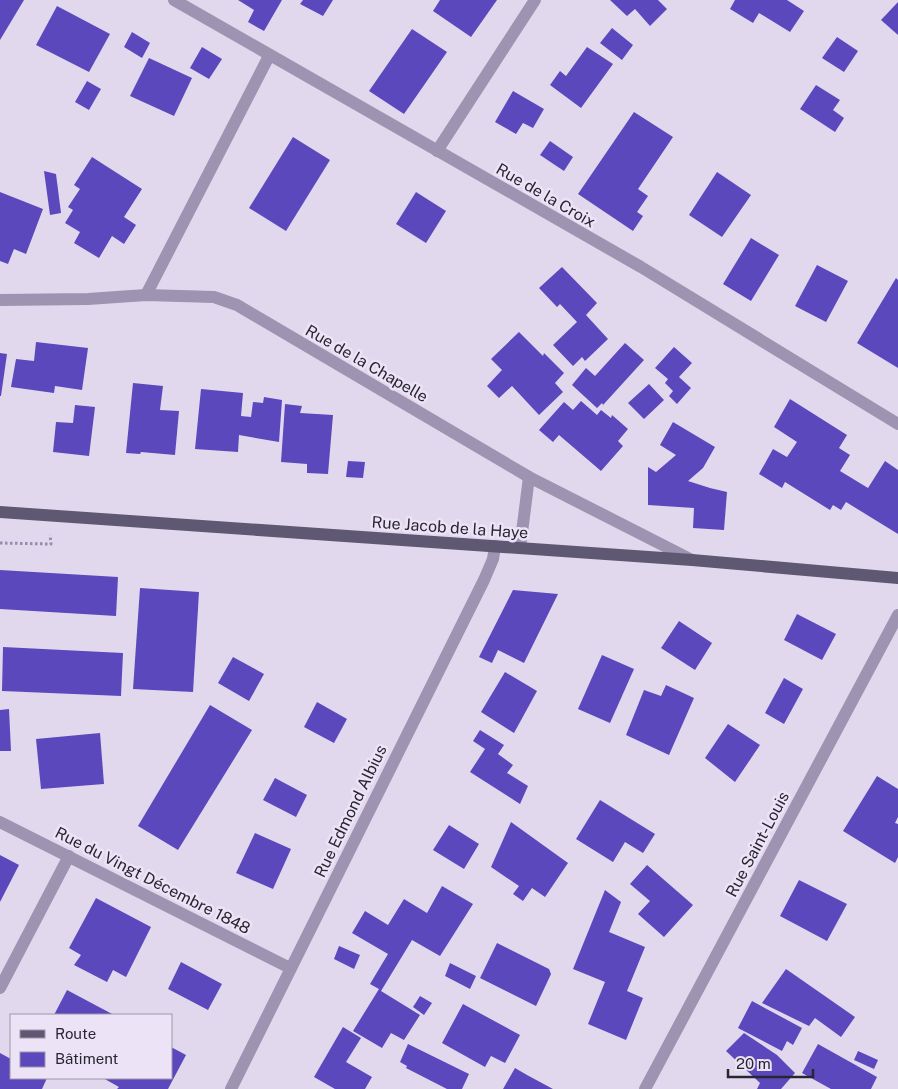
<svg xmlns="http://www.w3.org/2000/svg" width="898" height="1089" font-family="'Public Sans',sans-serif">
<rect width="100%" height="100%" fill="#e2d8ee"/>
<g fill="#5b48bc">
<polygon points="0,0 24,0 0,40"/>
<polygon points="238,0 282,0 264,31 248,22 254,10"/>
<polygon points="303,0 333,0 323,16 300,4"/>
<polygon points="440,0 497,0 471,37 433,11"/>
<polygon points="610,0 658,0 667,9 650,26 635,9 627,16"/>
<polygon points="735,0 787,0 804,11 790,32 759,13 753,23 730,9"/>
<polygon points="898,2 898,35 881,20"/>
<polygon points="57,6 110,34 89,72 36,45"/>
<polygon points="612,28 633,45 622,60 600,43"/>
<polygon points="412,29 447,52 404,114 369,91"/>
<polygon points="132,32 150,43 142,58 124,47"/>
<polygon points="837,37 858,51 844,72 822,58"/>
<polygon points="202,47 222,59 209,79 190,68"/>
<polygon points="587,47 613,64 581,108 550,85 560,71 566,76"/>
<polygon points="149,58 192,78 174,116 130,96"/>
<polygon points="87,81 101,89 89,110 75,102"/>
<polygon points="816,85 840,100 833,110 844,118 835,132 800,109"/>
<polygon points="513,91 544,109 533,128 523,123 516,134 495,122"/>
<polygon points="634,112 673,137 638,189 648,196 637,212 643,216 633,231 578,194"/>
<polygon points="293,137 330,160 286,231 249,208"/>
<polygon points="550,141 573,157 564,171 540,155"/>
<polygon points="92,157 142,189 124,217 136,225 124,244 112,236 99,258 74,243 80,232 65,223 73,210 68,207 80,189 74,185"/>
<polygon points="44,171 56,174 61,213 50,215"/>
<polygon points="717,172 751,195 722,237 689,215"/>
<polygon points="0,192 43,209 26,254 14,249 8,264 0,261"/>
<polygon points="416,192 446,211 426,243 396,224"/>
<polygon points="751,238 779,255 751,301 723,284"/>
<polygon points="817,265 848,281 826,322 795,306"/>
<polygon points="562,267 597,303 586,315 608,339 585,361 582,357 573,366 553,345 577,322 560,304 557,307 539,288"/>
<polygon points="896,278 898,280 898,368 857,343"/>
<polygon points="519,332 543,356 544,353 564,373 555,383 563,392 539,415 512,386 499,398 487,386 502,370 491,359"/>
<polygon points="36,342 88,348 82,390 55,386 54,393 11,387 16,359 34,361"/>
<polygon points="625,343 644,360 603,405 602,403 597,408 572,385 586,368 595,376"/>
<polygon points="674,347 692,363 679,377 691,388 677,404 669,396 673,391 665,383 668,379 655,368"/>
<polygon points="0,353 7,354 1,396 0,396"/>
<polygon points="133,383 163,386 160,410 179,411 175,455 141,452 140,454 126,453"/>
<polygon points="649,384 664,400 644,419 628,403"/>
<polygon points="201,389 243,393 241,416 251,417 253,402 263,403 264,397 282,400 279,442 239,435 238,452 195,449"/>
<polygon points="790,399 847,435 839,448 850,455 840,471 868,488 885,461 898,470 898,534 846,502 841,510 833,505 830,510 785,482 782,488 759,474 773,449 787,457 797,442 774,427"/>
<polygon points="581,401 597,415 601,410 611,418 612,415 628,429 618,441 623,446 601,471 559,435 553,442 539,430 564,402 573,410"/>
<polygon points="285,404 302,406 300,413 333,415 328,474 307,473 307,464 281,462"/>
<polygon points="75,405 95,407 89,456 53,452 56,422 73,423"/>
<polygon points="673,422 715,447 703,468 688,481 710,488 727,492 724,530 693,528 694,508 648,505 648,467 656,472 676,455 660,445"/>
<polygon points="348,461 365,462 363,478 346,477"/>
<polygon points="0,570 118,577 116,616 0,609"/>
<polygon points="140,588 199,592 193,692 133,689"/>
<polygon points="513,590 558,594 524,663 498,650 492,663 479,657"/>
<polygon points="797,614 836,634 822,660 784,640"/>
<polygon points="679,621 712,643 695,670 661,648"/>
<polygon points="3,647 123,653 121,696 2,691"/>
<polygon points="602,655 634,669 610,723 578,709"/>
<polygon points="233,657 264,674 249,701 218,683"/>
<polygon points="505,672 537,691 514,733 481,712"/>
<polygon points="784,678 803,689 784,724 765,713"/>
<polygon points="666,685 694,698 669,755 626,735 644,690 661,696"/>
<polygon points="317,702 347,719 334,743 304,727"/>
<polygon points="210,705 252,730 178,850 138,826"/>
<polygon points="9,709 11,751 0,751 0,710"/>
<polygon points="728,724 760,745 735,782 705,758"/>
<polygon points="480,730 504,745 498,754 513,765 507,773 528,786 520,804 470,772 485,749 473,741"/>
<polygon points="100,733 104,784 41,789 36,739"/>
<polygon points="877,776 898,789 898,817 895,823 898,824 898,857 895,863 843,831"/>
<polygon points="275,778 307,795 296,817 263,800"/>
<polygon points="600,800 655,834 643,853 625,842 613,862 576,839"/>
<polygon points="511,822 568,863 545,897 532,888 523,901 513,894 519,886 491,867"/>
<polygon points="449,825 479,844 464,869 433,850"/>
<polygon points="255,833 291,849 273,889 236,873"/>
<polygon points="0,855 19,865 0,902"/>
<polygon points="647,865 693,905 664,937 638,914 650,901 630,884"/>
<polygon points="799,880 847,904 827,941 780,916"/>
<polygon points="442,886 473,904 440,956 412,940 381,991 420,1015 404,1040 391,1033 382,1048 353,1031 379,989 370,984 388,954 352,933 365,911 388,925 404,899 427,913"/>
<polygon points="605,890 621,902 609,932 645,947 627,991 643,998 626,1040 588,1024 605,982 573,969"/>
<polygon points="96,898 151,927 126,977 113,970 107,982 74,965 81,955 69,948"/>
<polygon points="497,943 549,969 551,974 536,1006 480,978"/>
<polygon points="339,946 360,955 354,969 334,959"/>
<polygon points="181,962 222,984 208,1010 168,989"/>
<polygon points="450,963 476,976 470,989 445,976"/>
<polygon points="786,969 855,1017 841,1037 815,1018 809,1026 762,1003"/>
<polygon points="67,990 114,1015 54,1015"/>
<polygon points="420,996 432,1003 424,1015 413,1007"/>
<polygon points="752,1001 802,1028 793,1045 787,1041 782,1051 738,1028"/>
<polygon points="463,1004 520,1035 505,1063 491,1056 485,1067 442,1043"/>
<polygon points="343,1027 361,1038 346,1062 372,1077 365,1089 335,1089 314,1077"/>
<polygon points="744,1033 777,1055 795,1073 781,1089 757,1089 760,1083 726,1051"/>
<polygon points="408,1044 469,1074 462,1089 447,1089 406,1068 407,1066 400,1062"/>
<polygon points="818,1044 877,1077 871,1089 831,1089 802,1073"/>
<polygon points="171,1047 186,1055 168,1089 117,1089 119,1087 103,1078 171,1078"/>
<polygon points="858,1051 878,1060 874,1069 854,1060"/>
<polygon points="0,1053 11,1059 11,1078 47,1078 42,1089 0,1089"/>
<polygon points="515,1068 527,1075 553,1089 503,1089"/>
</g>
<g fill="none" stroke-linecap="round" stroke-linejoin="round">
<polyline stroke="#968cac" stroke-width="3" stroke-dasharray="2.5 2.5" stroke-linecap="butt" points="0,543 51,544 50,535"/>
<g stroke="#9e93b0" stroke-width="12">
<polyline points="174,0 641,267 898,424"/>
<polyline points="437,151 535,0"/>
<polyline points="146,295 269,56"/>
<polyline points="0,300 88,299 146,295 214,297 237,305 529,477 692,560"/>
<polyline points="520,548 529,477"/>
<polyline points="0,822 290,968"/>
<polyline points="0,988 69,856"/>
<polyline points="231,1089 484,580 493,559 495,546"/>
<polyline points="645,1089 898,615"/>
</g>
<polyline stroke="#5f5872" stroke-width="12" points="0,512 692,560 898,578"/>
</g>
<g text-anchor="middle" stroke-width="5" stroke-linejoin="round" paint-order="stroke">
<g font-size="16" fill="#282631" stroke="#ece3f7">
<text transform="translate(546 195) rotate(30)" y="6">Rue de la Croix</text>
<text transform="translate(367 363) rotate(30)" y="6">Rue de la Chapelle</text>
<text transform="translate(450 527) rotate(4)" y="6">Rue Jacob de la Haye</text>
<text transform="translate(350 811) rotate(-64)" y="6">Rue Edmond Albius</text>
<text transform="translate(757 844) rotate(-62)" y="6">Rue Saint-Louis</text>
<text transform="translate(153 880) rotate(27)" y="6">Rue du Vingt Décembre 1848</text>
</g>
</g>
<rect x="10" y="1014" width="162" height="65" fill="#ece3f7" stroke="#9e97a8"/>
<rect x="20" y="1030" width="25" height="8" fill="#5f5872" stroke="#9e97a8"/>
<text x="55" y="1039" font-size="15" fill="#282631">Route</text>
<rect x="20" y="1052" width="25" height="15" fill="#5b48bc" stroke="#9e97a8"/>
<text x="55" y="1064" font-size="15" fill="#282631">Bâtiment</text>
<path d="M728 1069v8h85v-8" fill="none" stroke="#282631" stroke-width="2.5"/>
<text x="736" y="1069" font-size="15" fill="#282631" stroke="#ece3f7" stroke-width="4" paint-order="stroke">20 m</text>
</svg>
